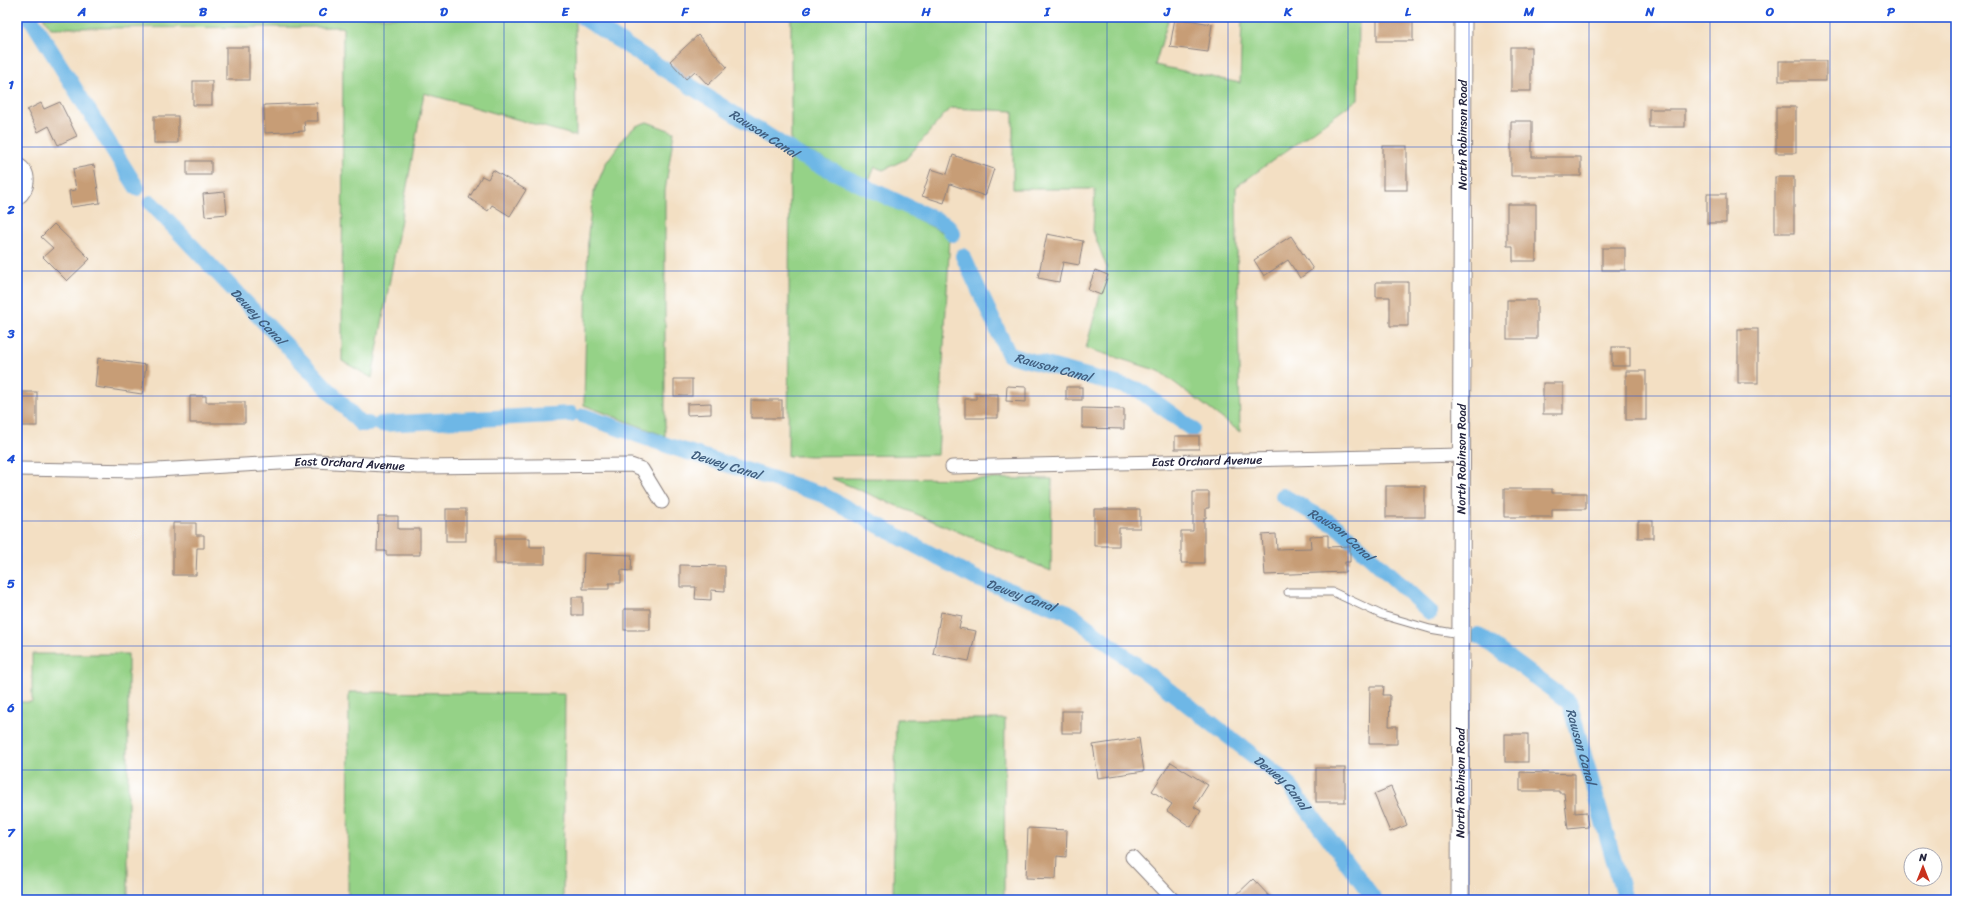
<svg xmlns="http://www.w3.org/2000/svg" width="1973" height="917" font-family="Sriracha,sans-serif">
<rect width="100%" height="100%" fill="#fff"/>
<filter id="ink" filterUnits="userSpaceOnUse"><feTurbulence type="fractalNoise" baseFrequency=".025" numOctaves="2"/><feDisplacementMap in="SourceGraphic" scale="8" xChannelSelector="R" yChannelSelector="G"/><feConvolveMatrix kernelMatrix="1 2 1 2 8 2 1 2 1" color-interpolation-filters="sRGB"/></filter>
<filter id="wash" filterUnits="userSpaceOnUse"><feTurbulence type="fractalNoise" baseFrequency=".012" numOctaves="4" result="noise"/><feDisplacementMap in="SourceGraphic" scale="16" xChannelSelector="R" yChannelSelector="G"/><feGaussianBlur stdDeviation="0.9" result="paint"/><feColorMatrix in="noise" values="0 0 0 0 0 0 0 0 0 0 0 0 0 0 0 0 0 1.4 0 .05"/><feComposite in="paint" operator="in"/></filter>
<g filter="url(#wash)">
<rect width="100%" height="100%" fill="#f3dfc3"/>
<g fill="#95d287" stroke="#5c7a61">
<polygon points="43,17 1169,17 1155,65 1240,83 1242,17 1359,17 1358,99 1236,187 1240,432 1159,371 1086,348 1107,268 1093,231 1095,189 1013,189 1013,111 950,108 906,159 883,170 875,167 869,181 791,143 791,18 575,19 576,136 424,93 372,378 342,361 343,27 51,28"/>
<polygon points="647,122 674,132 665,191 665,436 584,405 588,234 593,194 606,163 625,136 636,126"/>
<polygon points="790,154 950,236 938,455 788,456"/>
<polygon points="831,478 1052,479 1051,571"/>
<polygon points="32,654 128,654 128,900 17,900 17,702 32,702"/>
<polygon points="349,692 565,694 563,900 348,900"/>
<polygon points="896,719 1005,719 1004,900 893,900"/>
</g>
<g fill="none" stroke-linecap="round" stroke-linejoin="round">
<g stroke="#6eb7e6" stroke-width="16">
<polyline points="30,17 137,188"/>
<path id="s1" d="M582,17L800,156L947,225L953,234"/>
<path id="s2" d="M151,203L361,424H368"/>
<path id="s3" d="M963,256L1009,355L1139,390L1192,429"/>
<path id="s4" d="M584,416L672,447L821,494L975,578L1068,612L1286,781L1375,900"/>
<polyline points="381,424 571,414"/>
<path id="s5" d="M1283,496L1338,527L1430,612"/>
<path id="s6" d="M1478,635L1569,702L1625,900"/>
</g>
</g>
<g id="blocks">
<g fill="#c79d76">
<rect x="1377" y="17" width="36" height="24"/>
<polygon points="1175,18 1212,24 1208,52 1170,47"/>
<polygon points="698,35 727,67 708,85 695,71 686,79 670,61"/>
<rect x="226" y="47" width="23" height="33"/>
<rect x="1511" y="47" width="20" height="44"/>
<rect x="1779" y="61" width="47" height="20"/>
<rect x="193" y="81" width="19" height="24"/>
<polygon points="60,102 77,136 58,145 49,126 38,132 27,110 41,103 44,109"/>
<polygon points="317,103 318,121 304,121 305,131 265,133 264,105"/>
<rect x="1776" y="107" width="20" height="46"/>
<rect x="1649" y="109" width="36" height="18"/>
<rect x="154" y="116" width="24" height="27"/>
<polygon points="1511,121 1532,121 1532,157 1581,157 1581,176 1511,176"/>
<rect x="1383" y="146" width="24" height="44"/>
<polygon points="953,155 994,169 985,196 950,184 944,203 922,196 931,169 947,174"/>
<rect x="187" y="161" width="24" height="14"/>
<polygon points="94,165 100,203 71,207 69,191 76,190 73,169"/>
<polygon points="493,170 526,190 510,216 492,205 488,211 469,198 482,176 488,179"/>
<rect x="1775" y="177" width="19" height="56"/>
<polygon points="225,192 227,214 205,216 203,194"/>
<rect x="1707" y="194" width="19" height="29"/>
<polygon points="1507,204 1536,204 1536,261 1513,261 1513,246 1507,246"/>
<polygon points="54,224 90,259 67,281 43,257 53,248 41,237"/>
<polygon points="1047,234 1083,241 1079,265 1063,262 1059,282 1038,278"/>
<polygon points="1291,236 1313,269 1300,278 1288,260 1264,276 1254,260"/>
<rect x="1602" y="248" width="23" height="22"/>
<polygon points="1095,270 1108,275 1101,295 1088,290"/>
<polygon points="1376,282 1408,282 1408,326 1390,326 1390,297 1376,297"/>
<rect x="1507" y="300" width="30" height="39"/>
<rect x="1738" y="329" width="20" height="54"/>
<rect x="1612" y="347" width="18" height="19"/>
<polygon points="98,358 146,365 142,394 95,387"/>
<rect x="1626" y="371" width="20" height="49"/>
<rect x="674" y="379" width="18" height="17"/>
<rect x="1543" y="383" width="20" height="31"/>
<polygon points="1007,386 1026,387 1026,402 1006,401"/>
<rect x="1066" y="387" width="16" height="13"/>
<rect x="17" y="392" width="20" height="34"/>
<polygon points="976,394 998,394 998,418 965,418 965,399 976,399"/>
<polygon points="190,396 206,396 206,402 245,402 245,423 190,423"/>
<rect x="751" y="400" width="31" height="18"/>
<polygon points="711,403 711,414 687,415 687,404"/>
<polygon points="1082,408 1124,409 1124,429 1082,428"/>
<rect x="1175" y="436" width="24" height="13"/>
<rect x="1386" y="486" width="39" height="31"/>
<polygon points="1504,489 1552,489 1552,493 1586,493 1586,509 1552,509 1552,517 1504,517"/>
<polygon points="1193,492 1209,492 1209,508 1206,508 1206,518 1204,518 1204,563 1181,563 1181,531 1193,531"/>
<rect x="446" y="509" width="20" height="32"/>
<polygon points="1094,509 1140,509 1140,528 1119,528 1119,546 1094,546"/>
<polygon points="378,516 398,516 398,529 420,529 420,555 386,555 386,551 377,551"/>
<rect x="1638" y="521" width="15" height="17"/>
<polygon points="173,523 196,523 196,535 204,535 204,548 197,548 196,575 173,575"/>
<polygon points="1276,534 1277,549 1311,548 1310,536 1328,535 1328,547 1350,546 1350,562 1345,562 1345,572 1265,575 1262,535"/>
<polygon points="495,538 530,538 530,547 545,547 545,564 495,564"/>
<polygon points="584,553 632,555 631,571 621,570 621,583 609,583 609,589 583,589"/>
<polygon points="680,565 725,566 725,591 711,590 711,600 695,599 696,587 680,587"/>
<rect x="572" y="597" width="11" height="18"/>
<rect x="624" y="609" width="26" height="21"/>
<polygon points="941,612 962,616 959,628 976,631 969,661 933,654"/>
<polygon points="1370,686 1384,686 1383,695 1390,695 1389,726 1397,726 1397,744 1369,744"/>
<rect x="1062" y="711" width="20" height="22"/>
<rect x="1505" y="734" width="23" height="28"/>
<polygon points="1139,738 1144,771 1098,778 1093,745"/>
<polygon points="1171,762 1208,785 1194,807 1201,811 1191,827 1167,811 1172,804 1152,791"/>
<rect x="1316" y="768" width="29" height="34"/>
<polygon points="1520,772 1575,774 1575,813 1586,812 1588,827 1568,829 1564,793 1559,793 1559,791 1520,791"/>
<polygon points="1391,787 1407,825 1390,832 1374,794"/>
<polygon points="1028,828 1067,830 1066,857 1057,856 1056,879 1026,878"/>
<polygon points="1253,879 1273,900 1231,900"/>
</g>
</g>
</g>
<g filter="url(#ink)">
<use href="#blocks" fill-opacity="0" stroke="#8a807f" stroke-width="1"/>
<g fill="none" stroke-linecap="round" stroke-linejoin="round">
<g stroke="#8a807f" stroke-width="9">
<polyline id="service" points="1288,592 1333,592 1382,615 1430,629 1460,634"/>
</g>
<g stroke="#8a807f" stroke-width="15">
<g id="minor">
<path d="M17,164C32,172 29,190 17,199"/>
<path id="s7" d="M952,467L1461,455"/>
<path id="s8" d="M17,469L139,471L316,461L418,467L631,465L642,469L662,502"/>
<polyline points="1132,857 1173,900"/>
</g>
</g>
<g stroke="#8a807f" stroke-width="19">
<g id="tertiary">
<path id="s9" d="M1460,900L1463,17"/>
</g>
</g>
<use href="#service" stroke="#fff" stroke-width="7"/>
<use href="#minor" stroke="#fff" stroke-width="13"/>
<use href="#tertiary" stroke="#fff" stroke-width="17"/>
</g>
</g>
<path fill="none" stroke="#1d4ed8" stroke-width="1" stroke-opacity="0.55" d="M143,17V900M263,17V900M384,17V900M504,17V900M625,17V900M745,17V900M866,17V900M986,17V900M1107,17V900M1228,17V900M1348,17V900M1469,17V900M1589,17V900M1710,17V900M1830,17V900M17,147H1956M17,271H1956M17,396H1956M17,521H1956M17,646H1956M17,770H1956"/>
<g text-anchor="middle" stroke-width="3" stroke-linejoin="round" paint-order="stroke">
<g font-size="12" fill="#22223b" stroke="#fff">
<text dy="4" stroke="none"><textPath href="#s9" startOffset="765">North Robinson Road</textPath></text>
<text dy="4" stroke="none"><textPath href="#s9" startOffset="441">North Robinson Road</textPath></text>
<text dy="4" stroke="none"><textPath href="#s7" startOffset="255">East Orchard Avenue</textPath></text>
<text dy="4" stroke="none"><textPath href="#s8" startOffset="333">East Orchard Avenue</textPath></text>
<text dy="4" stroke="none"><textPath href="#s9" startOffset="117">North Robinson Road</textPath></text>
</g>
<g font-size="13" font-style="italic" fill="#405e7f" stroke="#fff">
<text dy="5" stroke="none"><textPath href="#s1" startOffset="216">Rawson Canal</textPath></text>
<text dy="5" stroke="none"><textPath href="#s2" startOffset="156">Dewey Canal</textPath></text>
<text dy="5" stroke="none"><textPath href="#s3" startOffset="155">Rawson Canal</textPath></text>
<text dy="5" stroke="none"><textPath href="#s4" startOffset="150">Dewey Canal</textPath></text>
<text dy="5" stroke="none"><textPath href="#s5" startOffset="70">Rawson Canal</textPath></text>
<text dy="5" stroke="none"><textPath href="#s4" startOffset="474">Dewey Canal</textPath></text>
<text dy="5" stroke="none"><textPath href="#s6" startOffset="159">Rawson Canal</textPath></text>
<text dy="5" stroke="none"><textPath href="#s4" startOffset="798">Dewey Canal</textPath></text>
</g>
</g>
<rect width="1973" height="917" fill="none" stroke="#fff" stroke-width="44"/>
<g transform="translate(1923 867)"><circle r="19" fill="#ffffff" stroke="#a7a7b1"/>
<path d="M0-3L7 15L0 10L-7 15Z" fill="#c8321e"/>
<text y="-6" font-size="11" font-weight="bold" text-anchor="middle" fill="#22223b">N</text>
</g>
<rect x="22" y="22" width="1929" height="873" fill="none" stroke="#1d4ed8" stroke-width="1.5"/>
<g font-size="13" text-anchor="middle" font-weight="bold" fill="#1d4ed8">
<text x="82" y="16">A</text>
<text x="203" y="16">B</text>
<text x="323" y="16">C</text>
<text x="444" y="16">D</text>
<text x="565" y="16">E</text>
<text x="685" y="16">F</text>
<text x="806" y="16">G</text>
<text x="926" y="16">H</text>
<text x="1047" y="16">I</text>
<text x="1167" y="16">J</text>
<text x="1288" y="16">K</text>
<text x="1408" y="16">L</text>
<text x="1529" y="16">M</text>
<text x="1650" y="16">N</text>
<text x="1770" y="16">O</text>
<text x="1891" y="16">P</text>
<text x="11" y="89">1</text>
<text x="11" y="214">2</text>
<text x="11" y="338">3</text>
<text x="11" y="463">4</text>
<text x="11" y="588">5</text>
<text x="11" y="712">6</text>
<text x="11" y="837">7</text>
</g>
</svg>
